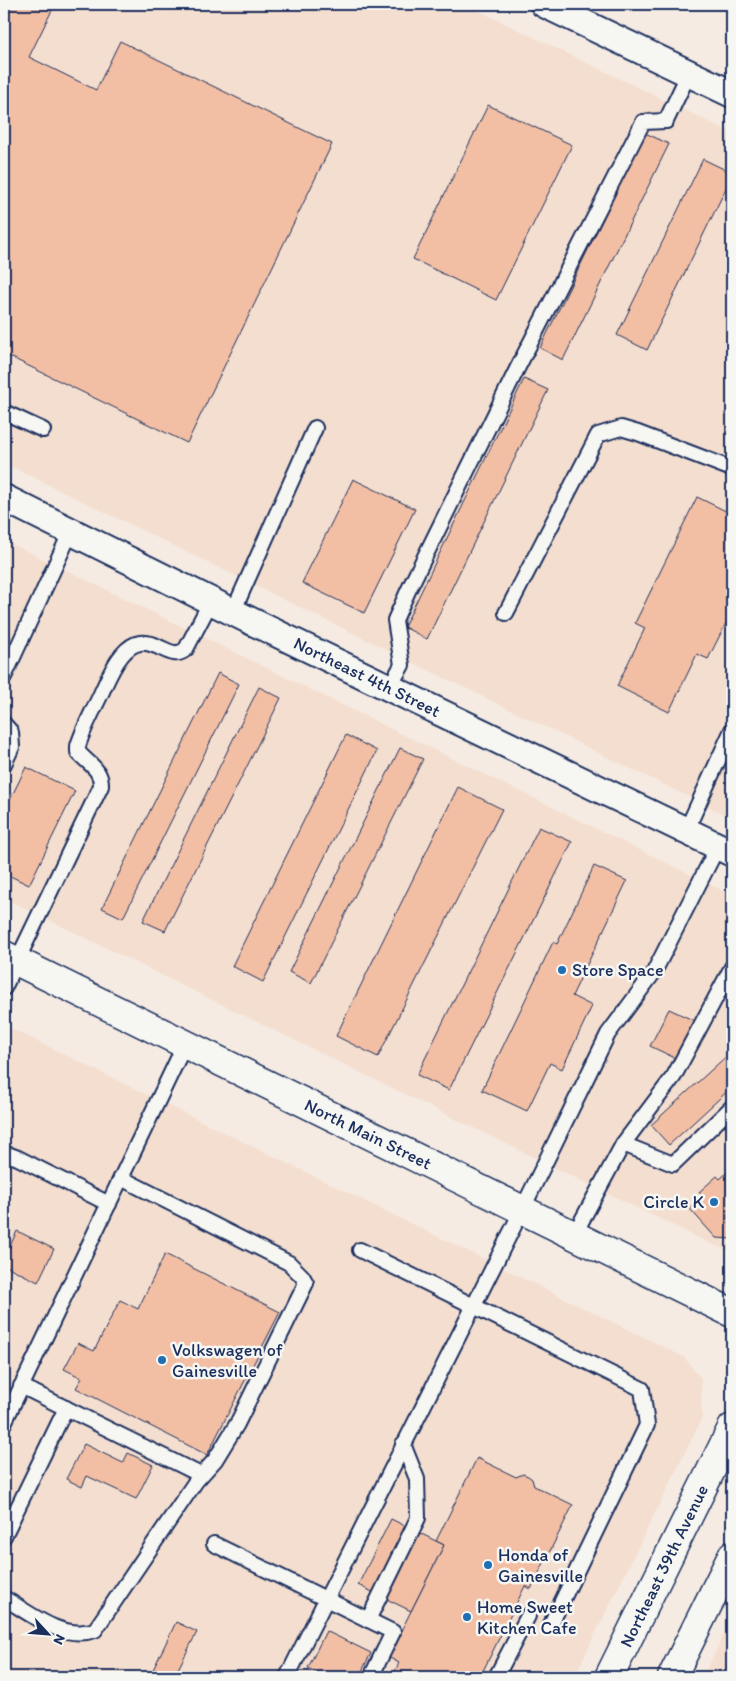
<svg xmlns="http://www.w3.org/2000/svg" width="736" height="1681" font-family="Itim,sans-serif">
<rect width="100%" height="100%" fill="#f5ebe2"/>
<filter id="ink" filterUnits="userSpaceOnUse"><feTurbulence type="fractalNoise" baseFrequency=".02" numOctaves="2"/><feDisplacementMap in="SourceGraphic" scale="10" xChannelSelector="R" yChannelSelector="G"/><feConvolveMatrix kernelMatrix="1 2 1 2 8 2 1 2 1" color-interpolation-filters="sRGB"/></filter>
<g filter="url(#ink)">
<g fill="#f4decf">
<polygon points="4,4 465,4 732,133 732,818 4,463"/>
<polygon points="4,540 732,895 732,1252 711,1244 4,898"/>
<polygon points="4,1025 670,1350 685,1358 701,1379 702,1418 574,1677 4,1677"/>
<polygon points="732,1618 732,1677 703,1677"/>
</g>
<g fill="#f3bfa4" stroke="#1b2f5e">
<polygon points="4,4 55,4 29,57 96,90 120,41 332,144 187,443 4,354"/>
<polygon points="488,105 572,145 496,300 413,259"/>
<polygon points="645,133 669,144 563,360 540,348"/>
<polygon points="703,159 732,173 732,176 647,350 617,335"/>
<polygon points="524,379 548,390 427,639 404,627"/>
<polygon points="353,479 415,509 364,613 302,583"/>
<polygon points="697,497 732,514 732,611 708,659 697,654 669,712 617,686 645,628 635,623"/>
<polygon points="218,673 239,684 123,918 102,908"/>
<polygon points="259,687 281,698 165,931 143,921"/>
<polygon points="346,735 377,751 263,982 232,966"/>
<polygon points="400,748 423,759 311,983 289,972"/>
<polygon points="26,767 75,791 29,885 4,873 4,812"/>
<polygon points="458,787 502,809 378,1057 336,1036"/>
<polygon points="539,827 572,842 449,1090 417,1075"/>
<polygon points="594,866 627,881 572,996 592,1006 562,1069 550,1063 527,1111 482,1090 553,942 557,944"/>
<polygon points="669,1009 695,1021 677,1059 650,1046"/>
<polygon points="732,1051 732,1087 669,1145 651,1125"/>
<polygon points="732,1168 732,1239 716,1238 689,1208 702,1196 699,1192 717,1176 720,1179"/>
<polygon points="17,1231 54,1249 38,1282 4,1265 4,1259"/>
<polygon points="165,1254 280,1312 207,1455 76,1388 82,1378 64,1369 78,1343 94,1351 120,1300 138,1309"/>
<polygon points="84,1444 123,1463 128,1453 153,1465 136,1499 87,1476 82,1487 66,1479"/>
<polygon points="477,1458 516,1477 523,1474 528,1476 532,1479 534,1486 573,1505 531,1589 525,1586 480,1677 392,1677 399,1663 388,1657 444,1545 436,1541"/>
<polygon points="391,1519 444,1545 411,1611 358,1585"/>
<polygon points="176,1622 197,1632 174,1677 153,1677 150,1676"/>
<polygon points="326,1631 371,1653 359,1677 325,1677 308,1668"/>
</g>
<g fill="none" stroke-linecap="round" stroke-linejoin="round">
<g stroke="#1b2f5e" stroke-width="18">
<g id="service">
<polyline points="4,412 43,430"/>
<polyline points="233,612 315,428"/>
<polyline points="506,613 598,435 621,428 638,433 732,469"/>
<polyline points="4,677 71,531"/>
<polyline points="389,688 402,665 395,620 408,591 517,369 643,122 666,121 689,73"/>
<polyline points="4,724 11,732 12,747 4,764"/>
<polyline points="686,831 732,730"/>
<path d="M4,988L101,786C102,769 87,763 78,752V746C83,729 92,713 100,696C106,683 112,667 122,655C127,649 133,644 140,643C158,640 172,662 186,649L211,601"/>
<polyline points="623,1144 674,1076 732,967"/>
<polyline points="4,1159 10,1155 18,1158 109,1204"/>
<polyline points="574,1235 623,1144 673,1164 732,1107"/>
<polyline points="360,1250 642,1389 647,1425 550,1626"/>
<polyline points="21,1386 201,1475"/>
<polyline points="4,1423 185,1044"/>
<polyline points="4,1536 66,1408"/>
<polyline points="214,1544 393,1632 371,1677"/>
<path d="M4,1598C31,1614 62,1641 95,1630L196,1481L215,1460L237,1424L306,1283L302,1276L289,1263L121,1178"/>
<polyline points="368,1620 418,1518 417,1479 403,1444"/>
<polyline points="287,1677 522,1210 608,1034 654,972 718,846"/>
<polyline points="496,1677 528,1616"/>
</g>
</g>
<g stroke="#1b2f5e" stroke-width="30">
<g id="minor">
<polyline points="544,4 732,94"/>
<polyline points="4,498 253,622 732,853"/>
</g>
</g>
<g stroke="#1b2f5e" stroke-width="31">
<polyline id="secondary" points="4,955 732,1313"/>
</g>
<g stroke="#1b2f5e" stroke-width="31">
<g id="primary">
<polyline points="609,1677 732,1428"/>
<polyline points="672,1677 732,1556"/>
</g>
</g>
<use href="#service" stroke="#f6f6f2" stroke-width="14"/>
<use href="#minor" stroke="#f6f6f2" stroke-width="26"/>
<use href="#secondary" stroke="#f6f6f2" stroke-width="28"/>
<use href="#primary" stroke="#f6f6f2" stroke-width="28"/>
</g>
</g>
<g fill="#1f6fb2" stroke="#f6f6f2" stroke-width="2">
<circle cx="562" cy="970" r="5"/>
<circle cx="714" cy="1202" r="5"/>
<circle cx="162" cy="1360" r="5"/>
<circle cx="488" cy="1565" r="5"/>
<circle cx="467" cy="1617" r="5"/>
</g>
<g text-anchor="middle" stroke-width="5" stroke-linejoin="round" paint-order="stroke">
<g font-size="18" fill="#1b2f5e" stroke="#f6f6f2">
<text transform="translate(367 677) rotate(26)" y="6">Northeast 4th Street</text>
<text transform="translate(368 1134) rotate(26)" y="6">North Main Street</text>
<text transform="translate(664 1566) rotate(-64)" y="6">Northeast 39th Avenue</text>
</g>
<g font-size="18" fill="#1b2f5e" stroke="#f6f6f2" text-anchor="start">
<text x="572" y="976">Store Space</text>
<text x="704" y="1208" text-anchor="end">Circle K</text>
<text x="172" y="1356">Volkswagen of<tspan x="172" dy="21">Gainesville</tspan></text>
<text x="498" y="1561">Honda of<tspan x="498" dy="21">Gainesville</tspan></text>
<text x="477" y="1613">Home Sweet<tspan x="477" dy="21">Kitchen Cafe</tspan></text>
</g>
</g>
<rect width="736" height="1681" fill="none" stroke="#f6f6f2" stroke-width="20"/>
<rect x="10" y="10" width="716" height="1661" fill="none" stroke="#1b2f5e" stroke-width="2" filter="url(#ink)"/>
<g transform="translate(48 1634) rotate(116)" stroke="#f6f6f2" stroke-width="4" paint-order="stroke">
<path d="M0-4L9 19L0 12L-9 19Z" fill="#1b2f5e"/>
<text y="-8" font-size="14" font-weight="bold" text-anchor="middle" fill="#1b2f5e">N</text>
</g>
</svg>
